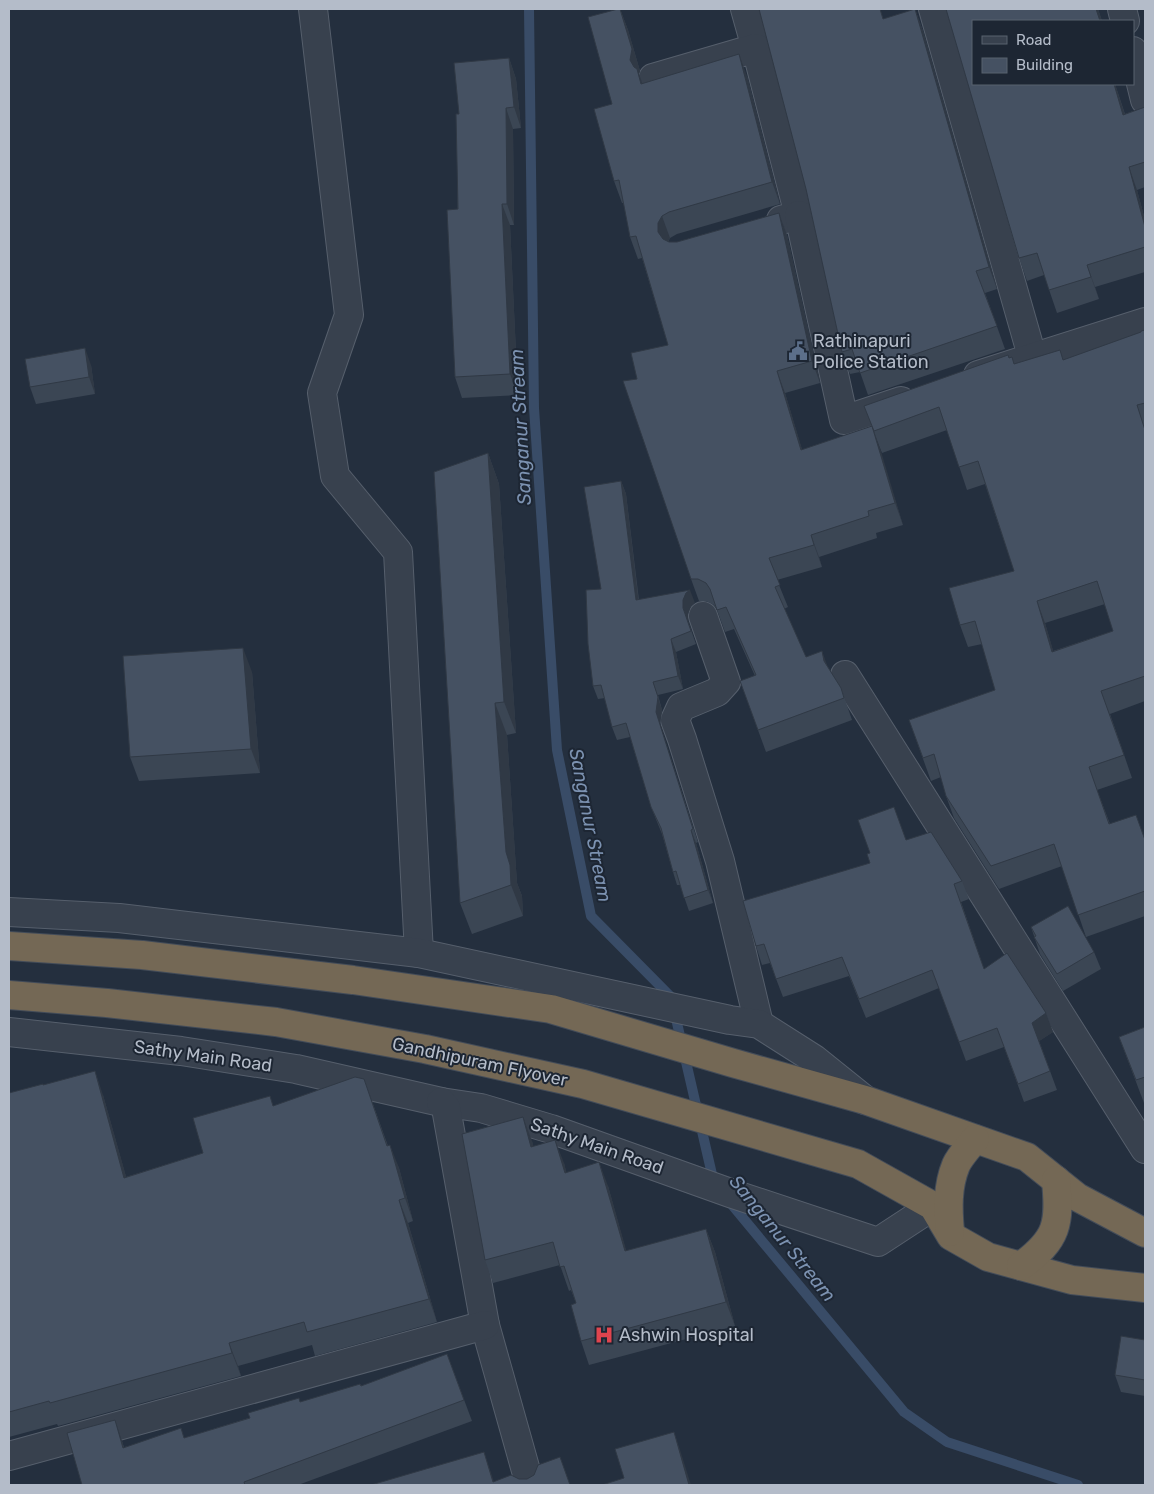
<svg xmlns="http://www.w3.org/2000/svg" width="1154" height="1494" font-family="Rubik,sans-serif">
<rect width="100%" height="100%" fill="#242f3e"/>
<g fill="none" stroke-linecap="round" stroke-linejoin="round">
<g stroke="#394c67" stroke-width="10">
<polyline points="529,9 534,408 557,750 591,916 671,997 714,1183"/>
<polyline points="728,1200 904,1412 947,1442 1078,1485"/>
</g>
<g stroke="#565f6c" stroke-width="30">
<g id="minor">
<polyline points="313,9 349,315 322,393 335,476 398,552 419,953"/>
<polyline points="745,9 756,48"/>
<polyline points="933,9 1032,356"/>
<polyline points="1122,9 1125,21"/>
<polyline points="1133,51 1145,100"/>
<polyline points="653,78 756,48 799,215 781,220"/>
<polyline points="799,215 844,420 901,401"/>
<polyline points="978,375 1145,322"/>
<polyline points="703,616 726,682 717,692 681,707 675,720 682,739 720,861 759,1024"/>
<polyline points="845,675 1145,1149"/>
<polyline points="9,912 119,918 419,953 730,1020 759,1024 814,1059 865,1100"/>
<polyline points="9,1032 181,1051 296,1069 441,1102 481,1108 551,1129 733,1194 878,1242 933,1206"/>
<polyline points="441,1102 446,1108 485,1325 530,1485"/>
<polyline points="9,1456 485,1325"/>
</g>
</g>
<g stroke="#434c59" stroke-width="30">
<g id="highway">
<polyline points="9,946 142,955 353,980 551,1009 733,1063 865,1100 1027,1157 1077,1197 1145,1233"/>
<polyline points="9,995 107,1003 276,1022 425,1049 583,1084 858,1164 933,1206 951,1236 988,1257 1072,1280 1145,1288"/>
<path d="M950,1232C948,1209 947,1187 956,1165C960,1156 969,1147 975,1139"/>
<path d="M1021,1266C1058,1239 1060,1224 1056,1180"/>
</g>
</g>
<use href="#minor" stroke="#38414e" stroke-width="28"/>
<use href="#highway" stroke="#746855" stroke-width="28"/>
</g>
<g fill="#3b4654" fill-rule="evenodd">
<path d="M620,9L628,30L640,71L639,74L642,83L747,76L780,204L677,234L670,238L668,242H677L779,213L787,235L820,383L785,393L802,450L872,426L1009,358L1014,364L1064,360L1141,332L1145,330V701L1110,714L1132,778L1097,790L1110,824L1145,839V916L1086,937L1062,866L999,889L954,818L946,796L941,777L931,781L909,720L995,690L982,644L968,647L960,625L1014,571L985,484L967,490L947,430L882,453L875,436L903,525L876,533L877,538L819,557L822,567L777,580L788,607L784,609L806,657L829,669L841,688L852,720L766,752L740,681L755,676L734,629L725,632L717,610L714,605L706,601H699L691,579L637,379L668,345L642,258L638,259L630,237L624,203H622L614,181L612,104ZM1105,604L1113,631L1053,651L1045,623Z"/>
<polygon points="915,9 923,31 997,289 985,293 1005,349 868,395 860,372 850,374 842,352 806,189 884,19"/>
<polygon points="946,9 1098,9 1102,21 973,21 973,84 1115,84 1125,114 1145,107 1145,187 1137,190 1145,220 1145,272 1095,287 1099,299 1057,313 1044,275 1027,281 1019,258"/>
<polygon points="509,58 516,79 521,128 513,129 514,225 510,225 518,395 462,398 455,377 459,114"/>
<polygon points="91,365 95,394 36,404 30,387"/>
<polygon points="488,453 499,484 516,733 507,735 517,883 522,896 523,916 472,934 460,903"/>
<polygon points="621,481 626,494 639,600 695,603 691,606 688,614 688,621 696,644 676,652 683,689 658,695 662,710 660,725 698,842 696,843 713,903 689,911 680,885 677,885 673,872 662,834 651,807 630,737 617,740 612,727 605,698 598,699 593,686 601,589"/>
<polygon points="252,672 260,773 139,781 130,757"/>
<polygon points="906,840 962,881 969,899 961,902 984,969 1046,1013 1053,1032 1039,1041 1057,1090 1024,1102 1004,1047 966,1061 939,988 866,1018 849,976 783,997 770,963 762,965 756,946 870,863"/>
<polygon points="1031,927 1094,952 1101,969 1063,991 1040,954"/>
<polygon points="1145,1027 1145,1102 1144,1103 1119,1037"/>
<polygon points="364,1079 388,1146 399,1168 413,1221 408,1223 437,1322 315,1356 312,1345 238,1366 241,1376 58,1426 57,1424 9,1437 9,1093 43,1085 103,1095 126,1177 203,1153 274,1106"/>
<polygon points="532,1141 533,1146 564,1163 566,1172 608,1186 626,1251 706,1229 715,1252 735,1326 589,1365 581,1341 576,1303 571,1290 569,1291 560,1265 493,1283 485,1260"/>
<polygon points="1145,1340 1145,1396 1121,1392 1115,1375"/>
<polygon points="447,1354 472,1421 298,1485 82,1485 122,1441 124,1447 184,1438 300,1402 361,1386"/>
</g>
<g fill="#303945">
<polygon points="620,9 628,30 640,71 639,74 645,91 630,60"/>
<polygon points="915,9 923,31 997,289 989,267"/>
<polygon points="1096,9 1098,9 1102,21 1100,21"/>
<polygon points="739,54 747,76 780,204 772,182"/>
<polygon points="509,58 516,79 521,128 514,107"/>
<polygon points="1114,84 1115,84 1132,137 1123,115"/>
<polygon points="506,108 513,129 514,225 507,204"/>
<polygon points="1129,167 1137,190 1145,220 1145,227"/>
<polygon points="502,204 510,225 518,395 510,374"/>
<polygon points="779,213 787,235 820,383 812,361"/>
<polygon points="662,216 670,238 666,245 658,232 658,223"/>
<polygon points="1087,265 1095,287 1099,299 1091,277"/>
<polygon points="85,348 91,365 95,394 89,377"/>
<polygon points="777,371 785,393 809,472 801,450"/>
<polygon points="872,426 880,448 903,525 895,503"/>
<polygon points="488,453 499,484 516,733 504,702"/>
<polygon points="621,481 626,494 640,613 636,600"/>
<polygon points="811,535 819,557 822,567 814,545"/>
<polygon points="690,590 695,603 691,606 688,614 688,621 696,644 683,608 683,600 686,593"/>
<polygon points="1037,601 1045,623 1060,674 1052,652"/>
<polygon points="671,639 676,652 683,689 678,676"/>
<polygon points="243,648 252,672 260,773 251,749"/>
<polygon points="822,651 830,673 824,661"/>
<polygon points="653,682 662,710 660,725 698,842 656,712"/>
<polygon points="495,703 507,735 517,883 522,896 523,916 511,885 506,852"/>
<polygon points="691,830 696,843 713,903 708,890"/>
<polygon points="1046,1013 1053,1032 1038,1042 1032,1023"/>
<polygon points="95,1071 103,1095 133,1201 124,1178"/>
<polygon points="523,1117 532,1141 540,1170 531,1147"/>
<polygon points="555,1140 564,1163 573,1196 565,1173"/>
<polygon points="390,1145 399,1168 413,1221 405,1198"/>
<polygon points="599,1162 608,1186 633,1274 625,1251"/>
<polygon points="399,1200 408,1223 437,1322 429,1299"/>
<polygon points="706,1229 715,1252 735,1326 726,1302"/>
<polygon points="229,1343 238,1366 241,1376 232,1353"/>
<polygon points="115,1420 122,1441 130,1469 123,1448"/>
<polygon points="674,1432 681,1453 691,1485 689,1485"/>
<polygon points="484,1452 495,1485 494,1485"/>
</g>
<g fill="#455162" stroke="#303945" fill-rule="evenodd">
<polygon points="618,9 620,9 632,49 630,60 634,67 637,69 641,84 739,54 772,182 669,212 662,216 658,223 658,232 663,239 669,242 677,242 779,213 812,361 777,371 801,450 872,426 895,503 868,511 869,516 811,535 814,545 769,558 780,585 775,587 806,657 822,651 824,661 841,688 844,698 758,730 740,681 756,675 726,607 717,610 710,589 706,583 698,579 691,579 623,381 637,379 631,353 668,345 636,236 630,237 619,180 614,181 594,109 612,104 588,17"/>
<polygon points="759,9 880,9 883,19 915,9 989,267 976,271 997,326 860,373 852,349 842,352 806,189"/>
<polygon points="946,9 1096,9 1100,21 973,21 973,84 1114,84 1123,115 1145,107 1145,162 1129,167 1145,227 1145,247 1087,265 1091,277 1049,290 1037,253 1019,258"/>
<polygon points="509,58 514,107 506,108 507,204 502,204 510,374 455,377 447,210 458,209 456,114 459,114 454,63"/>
<path d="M1145,330V403L1137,405L1145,430V676L1101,691L1124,755L1089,767L1109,824L1136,815L1145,840V891L1078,915L1054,844L991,866L946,796L934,754L923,758L909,720L995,690L975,621L960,625L949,588L1014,571L978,461L959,467L939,407L874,431L864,406L1008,355L1009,358L1012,357L1014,364L1060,350L1063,360L1141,332V331ZM1097,581L1113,631L1052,652L1037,601Z"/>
<polygon points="85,348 89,377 30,387 25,359"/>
<polygon points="488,453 504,702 495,703 506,852 510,865 511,885 460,903 434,472"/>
<polygon points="621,481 636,600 690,590 686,593 683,600 683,608 691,631 671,639 678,676 653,682 658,697 656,712 693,829 691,830 708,890 684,898 676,871 673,872 661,828 651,807 626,723 612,727 601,685 593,686 588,644 586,590 601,589 584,487"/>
<polygon points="243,648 251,749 130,757 123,656"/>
<polygon points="894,807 906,840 931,832 962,881 954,884 984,969 1007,953 1046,1013 1032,1023 1050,1071 1018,1084 997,1028 959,1042 932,970 859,999 842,957 776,979 764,944 756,946 743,901 870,863 867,854 870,853 858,820"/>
<polygon points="1068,906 1094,952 1057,974 1034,937 1036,936 1031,927"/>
<polygon points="1145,1027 1145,1077 1136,1080 1119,1037"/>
<polygon points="95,1071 124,1178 203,1153 193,1118 270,1096 273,1106 355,1077 364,1079 387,1146 390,1145 405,1198 399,1200 429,1299 307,1332 304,1322 229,1343 232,1353 50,1403 49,1401 9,1412 9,1093 43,1084 43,1085"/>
<polygon points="523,1117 531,1147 555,1140 565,1173 599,1162 625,1251 706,1229 726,1302 581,1341 571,1305 576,1303 564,1266 560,1267 553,1242 485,1260 462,1134"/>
<polygon points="1121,1336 1145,1340 1145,1380 1115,1375"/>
<polygon points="447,1354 464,1400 244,1482 245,1485 82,1485 67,1433 115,1420 123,1448 181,1428 184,1438 250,1418 248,1413 299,1398 300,1402 360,1384 361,1386"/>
<polygon points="674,1432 689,1485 602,1485 624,1478 615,1449"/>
<polygon points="484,1452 493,1482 511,1475 519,1479 527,1479 534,1475 538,1465 560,1457 570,1485 371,1485"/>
</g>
<defs>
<g id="civic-bare" transform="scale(1.5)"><path d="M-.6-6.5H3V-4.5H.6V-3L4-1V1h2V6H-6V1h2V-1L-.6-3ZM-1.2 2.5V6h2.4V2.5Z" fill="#5c6f8a" stroke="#1d2633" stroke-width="2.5" paint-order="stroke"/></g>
<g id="hospital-bare" transform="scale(1.5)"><path d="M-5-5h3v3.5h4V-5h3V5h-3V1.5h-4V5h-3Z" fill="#e0444e" stroke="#1d2633" stroke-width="2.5" paint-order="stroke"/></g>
</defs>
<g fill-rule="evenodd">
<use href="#civic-bare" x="798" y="351"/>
<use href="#hospital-bare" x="604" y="1335"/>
</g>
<g text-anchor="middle" stroke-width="4" stroke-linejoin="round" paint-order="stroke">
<g font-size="18" fill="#b4bcc9" stroke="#1d2633" text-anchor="start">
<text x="813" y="347">Rathinapuri<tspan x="813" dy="21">Police Station</tspan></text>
<text x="619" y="1341">Ashwin Hospital</text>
</g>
<g font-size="18" fill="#b4bcc9" stroke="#1d2633">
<text transform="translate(203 1056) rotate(8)" y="6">Sathy Main Road</text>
<text transform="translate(480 1062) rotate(12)" y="6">Gandhipuram Flyover</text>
<text transform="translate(597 1146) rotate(19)" y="6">Sathy Main Road</text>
</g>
<g font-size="19" font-style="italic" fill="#7c92b1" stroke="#1d2633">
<text transform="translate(520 427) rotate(-93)" y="7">Sanganur Stream</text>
<text transform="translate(591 825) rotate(79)" y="7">Sanganur Stream</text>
<text transform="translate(783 1238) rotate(51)" y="7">Sanganur Stream</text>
</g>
</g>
<rect width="1154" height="1494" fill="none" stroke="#b4bcc9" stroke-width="20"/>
<rect x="972" y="20" width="162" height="65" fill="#1d2633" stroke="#59626f"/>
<rect x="982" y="36" width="25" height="8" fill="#38414e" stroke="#59626f"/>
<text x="1016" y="45" font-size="15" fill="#b4bcc9">Road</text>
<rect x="982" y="58" width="25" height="15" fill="#455162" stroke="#59626f"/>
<text x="1016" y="70" font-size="15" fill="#b4bcc9">Building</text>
</svg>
